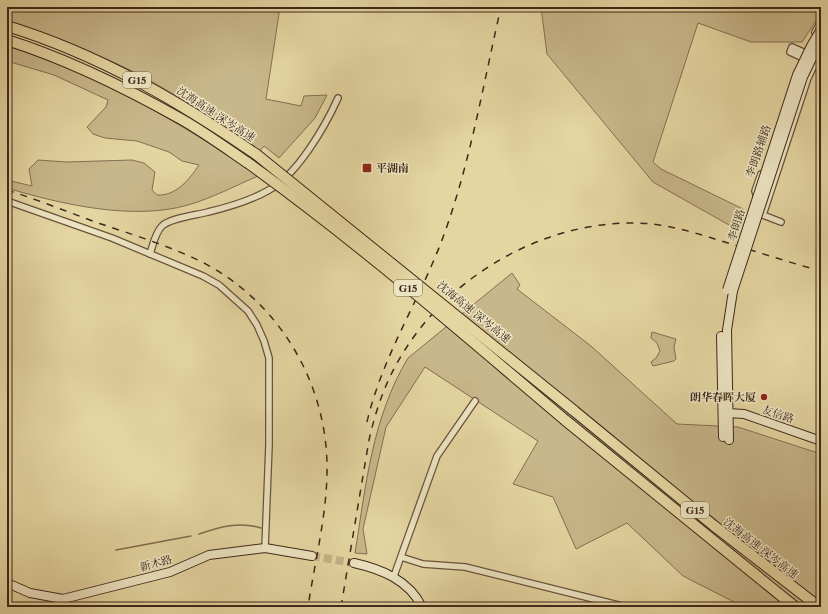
<svg xmlns="http://www.w3.org/2000/svg" width="828" height="614" font-family="'Libre Caslon Text','Noto Serif SC',serif">
<rect width="100%" height="100%" fill="#e4d5a1"/>
<filter id="stains"><feTurbulence type="fractalNoise" baseFrequency=".005" numOctaves="4"/><feColorMatrix values="0 0 0 0 .2 0 0 0 0 .09 0 0 0 0 .02 0 0 0 .5 -.17"/></filter>
<radialGradient id="worn" r=".72"><stop offset=".6" stop-color="#630" stop-opacity="0"/><stop offset="1" stop-color="#630" stop-opacity=".3"/></radialGradient>
<g fill="#c8b78a" stroke="#836f52">
<path d="M7,7H280L266,99L301,106L304,96L327,95L315,118L279,158L264,146L259,152C223,127 187,101 149,80C104,55 54,39 7,22Z"/>
<polygon points="541,7 821,7 821,13 802,42 751,42 698,23 653,162 661,169 743,209 736,229 653,182 547,54"/>
<path d="M7,46C99,75 179,121 258,176C235,186 212,198 188,205C133,221 60,204 7,188V180L32,186L29,169L38,160L66,162L132,160L144,163L155,172L152,190L157,195C176,196 189,180 199,165L182,161L169,152L137,141L105,138L93,134L87,127L106,107L108,100L54,75L7,61Z"/>
<path d="M512,273L520,285L517,289L591,346L677,424L738,427L821,454V607H740V605L683,576L627,523L576,549L553,497L513,484L538,441L425,367L386,427L363,529L367,554L355,553C366,485 372,418 408,358Z"/>
<polygon points="652,332 676,339 674,347 676,359 674,361 653,366 651,362 656,358 660,351 657,343 651,338"/>
</g>
<g fill="none" stroke-linecap="round" stroke-linejoin="round">
<g stroke="#806c4f" stroke-width="1.5">
<path d="M199,534C220,527 239,521 261,528"/>
<polyline points="116,550 191,536"/>
</g>
<polyline stroke="#c3b286" stroke-width="8" stroke-dasharray="8 4" stroke-linecap="butt" points="312,556 354,563"/>
<g stroke="#68523c" stroke-width="8">
<g id="street">
<polyline points="815,32 821,22"/>
<polyline points="821,60 792,47 790,52 821,66"/>
<polyline points="757,198 755,191 761,174"/>
<polyline points="7,201 112,238 203,276 219,285 248,311 257,325 264,341 269,358 269,445 265,548"/>
<polyline points="763,215 808,78 821,50"/>
<polyline points="763,215 781,222"/>
<path d="M150,254C153,245 155,233 162,226C170,218 197,215 208,212C229,207 250,201 269,190C297,175 325,127 338,98"/>
<polyline points="401,557 423,564 465,567 626,607"/>
<polyline points="394,576 437,456 475,401"/>
</g>
</g>
<g stroke="#3e271a" stroke-width="10">
<g id="secondary">
<polyline points="721,336 723,437"/>
<polyline points="728,413 744,414 821,441"/>
<polyline points="729,440 727,330 733,291"/>
<path d="M354,563C381,569 409,580 422,607"/>
<polyline points="7,583 30,593 63,599 170,572 209,555 265,548 312,556"/>
</g>
</g>
<g stroke="#3e271a" stroke-width="12">
<g id="highway">
<path d="M7,26C98,54 179,101 257,155"/>
<path d="M7,40C67,59 126,88 181,119C204,132 226,148 248,163"/>
<polyline points="573,410 713,525 819,607"/>
<polyline points="565,420 795,607"/>
</g>
</g>
<use href="#street" stroke="#ede4c2" stroke-width="5.5"/>
<use href="#secondary" stroke="#ede4c2" stroke-width="8"/>
<use href="#highway" stroke="#e4d5a1" stroke-width="10"/>
<g stroke="#3e271a" stroke-width="1.5" stroke-dasharray="7 7" stroke-linecap="butt">
<path d="M7,190C39,200 70,213 101,224C134,235 169,246 200,261C276,299 325,378 327,463C328,511 315,560 308,607"/>
<path d="M367,422C382,357 419,301 442,240C470,165 483,85 501,7"/>
<path d="M341,607L369,440C376,409 386,380 403,353C453,271 555,215 652,224C679,227 705,236 731,244C761,253 791,263 821,271"/>
</g>
<g stroke="#3e271a" stroke-width="10" stroke-linecap="butt">
<g id="secondary-bridge">
<polyline points="727,290 797,75 811,46 821,29"/>
<polyline points="733,291 803,77 821,40"/>
</g>
</g>
<g stroke="#3e271a" stroke-width="12" stroke-linecap="butt">
<g id="highway-bridge">
<polyline points="257,155 573,410"/>
<path d="M248,163C358,242 461,332 565,420"/>
</g>
</g>
<use href="#secondary-bridge" stroke="#ede4c2" stroke-width="8"/>
<use href="#highway-bridge" stroke="#e4d5a1" stroke-width="10"/>
</g>
<g fill="#8f2418" stroke="#ede4c2" stroke-width="1.5">
<rect x="362" y="163" width="10" height="10" rx="2"/>
<circle cx="764" cy="397" r="4"/>
</g>
<g text-anchor="middle" stroke-width="3" stroke-linejoin="round" paint-order="stroke">
<g fill="#ede4c2" stroke="#72604c" stroke-width="1">
<rect x="123" y="72" width="28" height="16" rx="3"/>
<rect x="394" y="280" width="28" height="16" rx="3"/>
<rect x="681" y="502" width="28" height="16" rx="3"/>
</g>
<g font-size="10" font-weight="bold" fill="#3e271a">
<text x="137" y="84">G15</text>
<text x="408" y="292">G15</text>
<text x="695" y="514">G15</text>
</g>
<g font-size="11" fill="#3e271a" stroke="#ede4c2">
<text transform="translate(216 114) rotate(33)" y="4">沈海高速 深岑高速</text>
<text transform="translate(758 151) rotate(-71)" y="4">李朗路辅路</text>
<text transform="translate(736 225) rotate(-72)" y="4">李朗路</text>
<text transform="translate(474 312) rotate(39)" y="4">沈海高速 深岑高速</text>
<text transform="translate(778 414) rotate(19)" y="4">友信路</text>
<text transform="translate(761 548) rotate(38)" y="4">沈海高速 深岑高速</text>
<text transform="translate(156 563) rotate(-15)" y="4">新木路</text>
</g>
<g font-size="11" font-weight="bold" fill="#3e271a" stroke="#ede4c2" text-anchor="start">
<text x="376" y="172">平湖南</text>
<text x="756" y="401" text-anchor="end">朗华春晖大厦</text>
</g>
</g>
<rect width="828" height="614" fill="none" stroke="#e4d5a1" stroke-width="24"/>
<rect x="8" y="8" width="812" height="598" fill="none" stroke="#3e271a" stroke-width="2"/>
<rect x="12" y="12" width="804" height="590" fill="none" stroke="#3e271a"/>
<rect width="100%" height="100%" filter="url(#stains)"/>
<rect width="100%" height="100%" fill="url(#worn)"/>
</svg>
